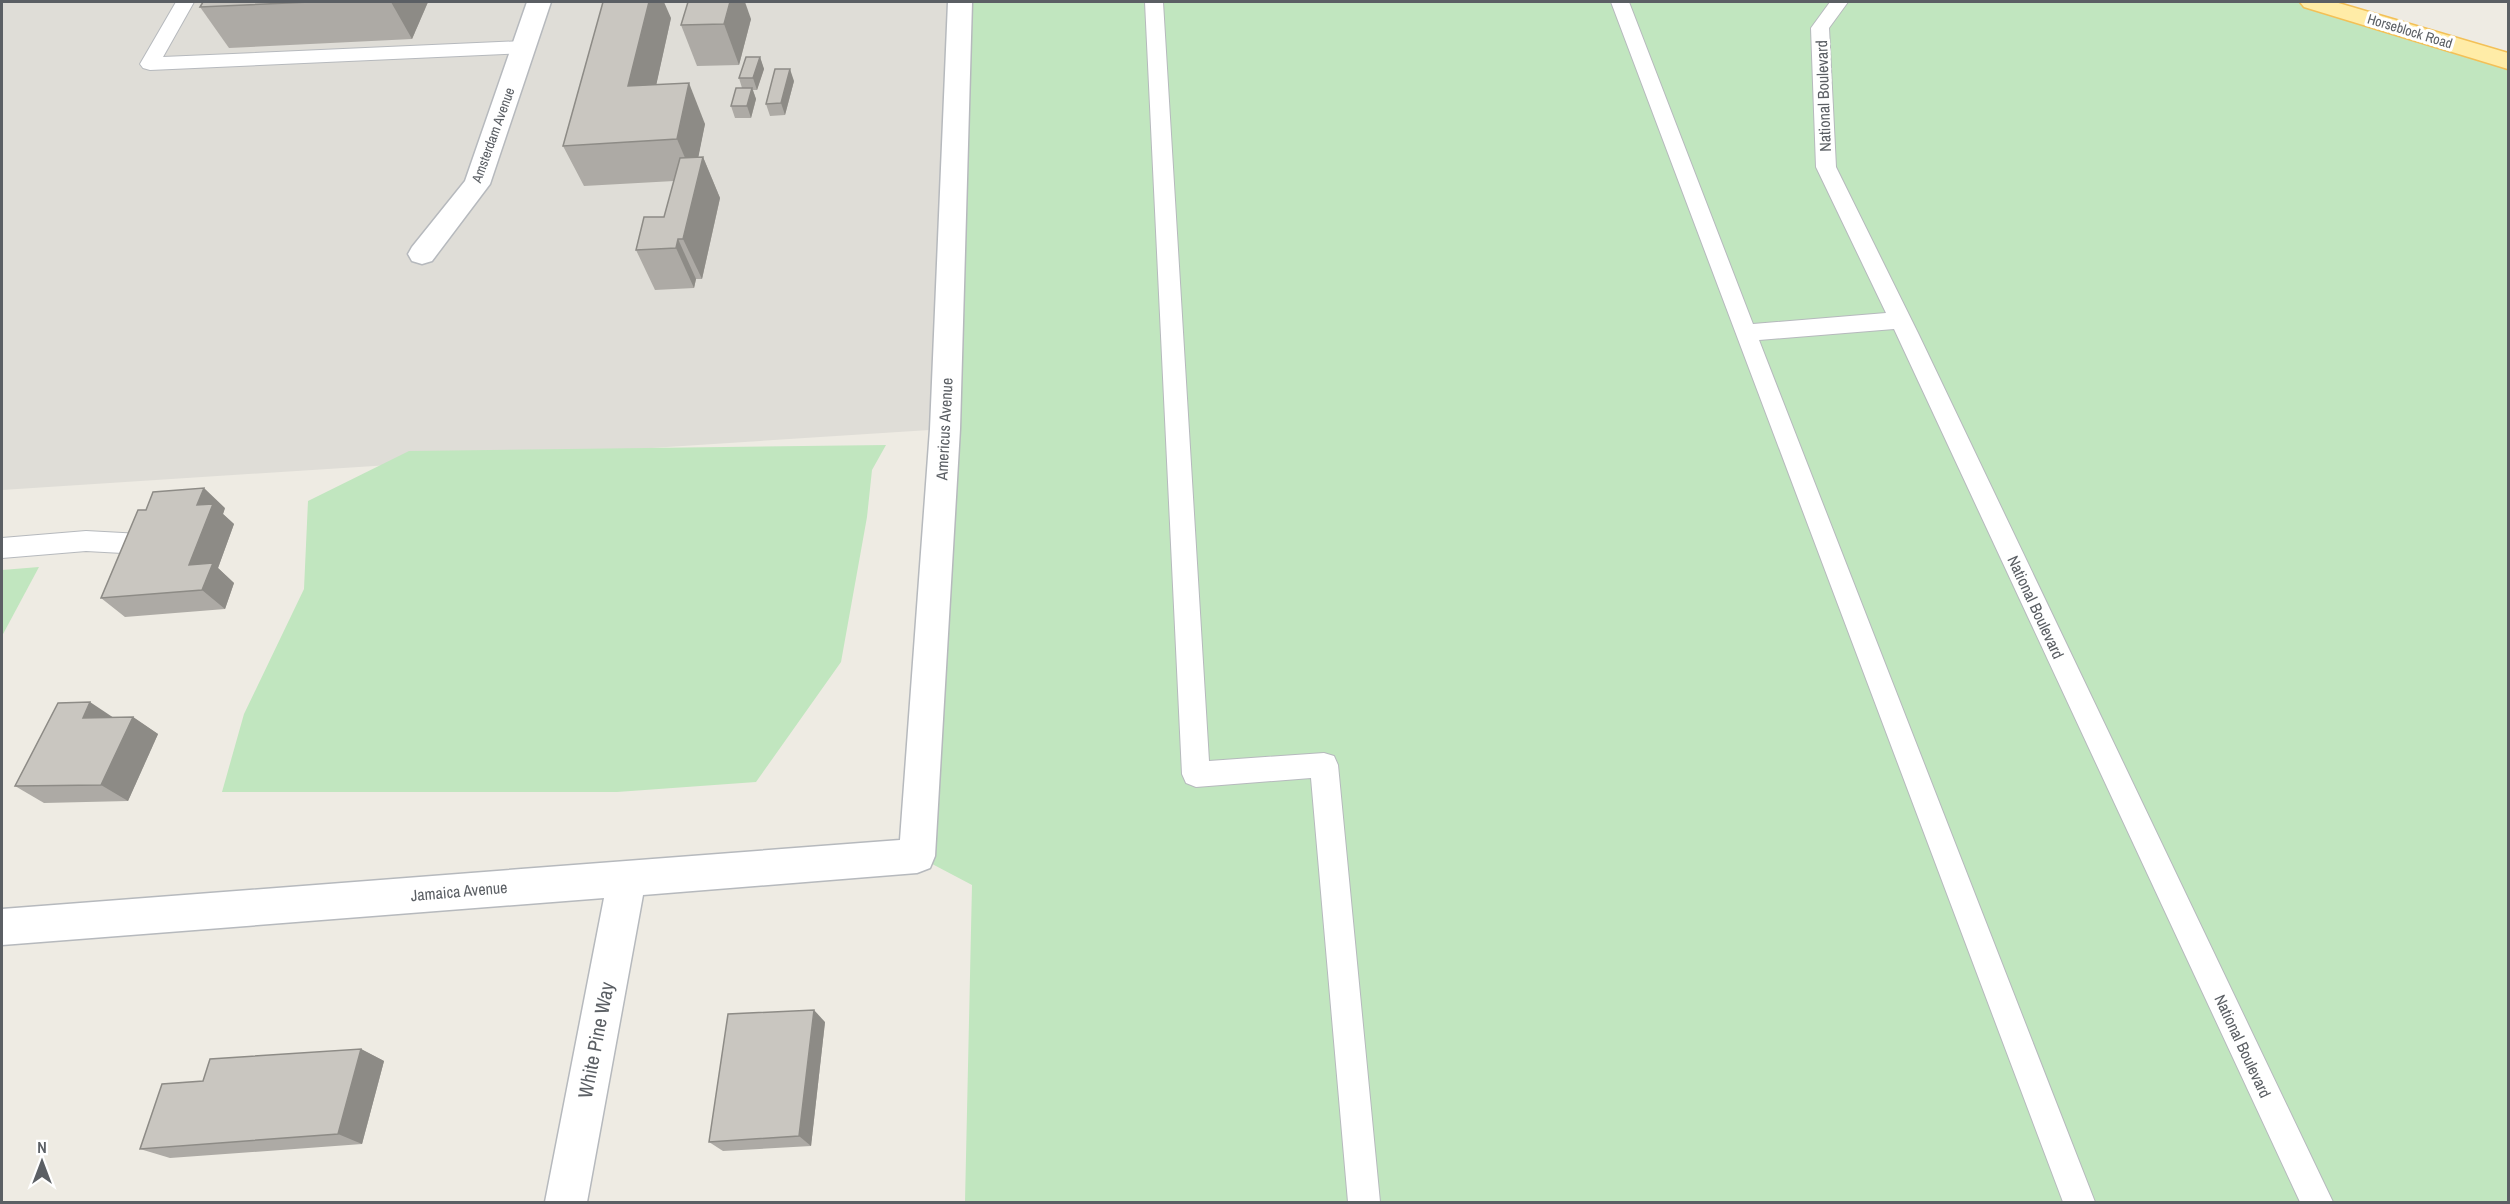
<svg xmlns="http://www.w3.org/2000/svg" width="2510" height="1204" font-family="'Archivo Narrow',sans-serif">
<rect width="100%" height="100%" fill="#eeebe3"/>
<polygon fill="#dfddd7" points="2,2 947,2 945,429 2,490"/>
<g fill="#c1e6bf">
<polygon points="960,2 2313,2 2508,61 2508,1202 965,1202 972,885 917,856 945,429"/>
<polygon points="886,445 872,470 867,517 841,662 756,782 617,792 222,792 244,714 304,589 308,501 409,451"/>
<polygon points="39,567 2,636 2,570"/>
</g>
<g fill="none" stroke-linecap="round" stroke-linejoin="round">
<g stroke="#b6b9bd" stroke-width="2">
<g id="lane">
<polygon points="176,2 194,2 163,57 524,41 531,43 533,47 531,51 524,53 150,70 143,68 140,64"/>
<polygon points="1145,2 1163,2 1209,761 1324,753 1334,756 1338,765 1380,1202 1348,1202 1311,778 1196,787 1186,783 1182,774"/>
<polygon points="1611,2 1629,2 1753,324 1886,313 1816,167 1811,28 1830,2 1848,2 1829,28 1836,167 1919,335 2333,1202 2300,1202 1894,329 1759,340 2095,1202 2063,1202"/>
<polygon points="86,531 141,534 150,537 153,544 150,551 141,554 86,551 2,558 2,538"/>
</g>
</g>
<g stroke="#b6b9bd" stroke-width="3">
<g id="street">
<polygon points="527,2 551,2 490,184 432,261 422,264 412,261 408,254 412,247 465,181"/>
<polygon points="948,2 972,2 960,429 935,856 930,868 917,873 643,895 587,1202 545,1202 604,898 2,945 2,909 900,840 930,429"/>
</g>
</g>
<g stroke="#f3c057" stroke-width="3">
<polygon id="primary" points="2300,2 2335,2 2508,53 2508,69 2304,7"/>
</g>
<use href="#lane" fill="#fff" fill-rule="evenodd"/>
<use href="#street" fill="#fff" fill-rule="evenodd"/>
<use href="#primary" fill="#ffeca7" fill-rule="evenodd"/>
</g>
<g fill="#adaaa5">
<polygon points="203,2 428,2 412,39 229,48 200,7"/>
<polygon points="671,18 656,85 705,124 698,157 703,157 720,198 702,279 696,279 694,288 655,290 636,250 664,217 674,181 584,186 563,146"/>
<polygon points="751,19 739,65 697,66 681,25"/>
<polygon points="760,57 764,69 757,90 753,90 756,99 751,118 735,118 731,106 742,88 739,78"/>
<polygon points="794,81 785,115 770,116 766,104"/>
<polygon points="225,508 223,514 234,524 218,568 234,583 225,609 125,617 101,598"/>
<polygon points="112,717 133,717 158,734 128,801 44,803 15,786"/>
<polygon points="825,1022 811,1146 723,1151 709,1142"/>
<polygon points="361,1049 384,1061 362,1144 170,1158 140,1149"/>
</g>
<g fill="#8d8b86">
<polygon points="391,2 428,2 412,39"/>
<polygon points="649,2 664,2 671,18 647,127 628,86"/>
<polygon points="730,2 745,2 751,19 739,65 724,24"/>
<polygon points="760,57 764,69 757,90 753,78"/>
<polygon points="790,69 794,81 785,115 781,103"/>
<polygon points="689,83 705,124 694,179 677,139"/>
<polygon points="752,88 756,99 751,118 747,106"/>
<polygon points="703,157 720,198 702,279 683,239"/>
<polygon points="678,239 696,279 694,288 676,248"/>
<polygon points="204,488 225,508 223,514 234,524 218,568 234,583 225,609 202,590 189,565 197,505"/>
<polygon points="90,702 117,720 83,718"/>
<polygon points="133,717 158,734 128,801 101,785"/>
<polygon points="814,1010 825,1022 811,1146 799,1136"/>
<polygon points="361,1049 384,1061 362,1144 338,1134"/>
</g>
<g fill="#c9c6c0" stroke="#8d8b86" stroke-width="1.5">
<polygon points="203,2 310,2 200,7"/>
<polygon points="603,2 649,2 628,86 689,83 677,139 563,146"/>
<polygon points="688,2 730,2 724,24 681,25"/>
<polygon points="746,57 760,57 753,78 739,78"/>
<polygon points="775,69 790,69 781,103 766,104"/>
<polygon points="736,88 752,88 747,106 731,106"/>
<polygon points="703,157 683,239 678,239 676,248 636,250 644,217 664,217 680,158"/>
<polygon points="204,488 197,505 213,504 189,565 213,563 202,590 101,598 138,510 146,510 153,492"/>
<polygon points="90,702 83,718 133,717 101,785 15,786 58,703"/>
<polygon points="814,1010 799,1136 709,1142 728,1014"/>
<polygon points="361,1049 338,1134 140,1149 162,1084 203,1081 210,1059"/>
</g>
<g text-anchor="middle" stroke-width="6" stroke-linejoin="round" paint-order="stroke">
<g font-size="14" fill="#5b5f64" stroke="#fff">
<text transform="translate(2410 31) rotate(17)" y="5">Horseblock Road</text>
<text transform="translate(493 135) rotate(-70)" y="5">Amsterdam Avenue</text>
</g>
<g font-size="16" fill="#5b5f64" stroke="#fff">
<text transform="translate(1823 96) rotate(-92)" y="6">National Boulevard</text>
<text transform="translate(944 429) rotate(-87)" y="6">Americus Avenue</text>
<text transform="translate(2036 607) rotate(65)" y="6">National Boulevard</text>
<text transform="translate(459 891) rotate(-5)" y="6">Jamaica Avenue</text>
<text transform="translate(2243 1046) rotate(65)" y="6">National Boulevard</text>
</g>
<g font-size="20" fill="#5b5f64" stroke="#fff">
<text transform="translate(596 1040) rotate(-79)" y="7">White Pine Way</text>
</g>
</g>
<rect width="2510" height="1204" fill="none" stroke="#5b5f64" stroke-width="6"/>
<g transform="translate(42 1162)" stroke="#ffffff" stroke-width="4.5" paint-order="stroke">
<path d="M0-4.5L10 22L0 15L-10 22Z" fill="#5b5f64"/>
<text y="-9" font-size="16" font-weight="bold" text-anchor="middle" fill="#5b5f64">N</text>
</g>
</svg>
